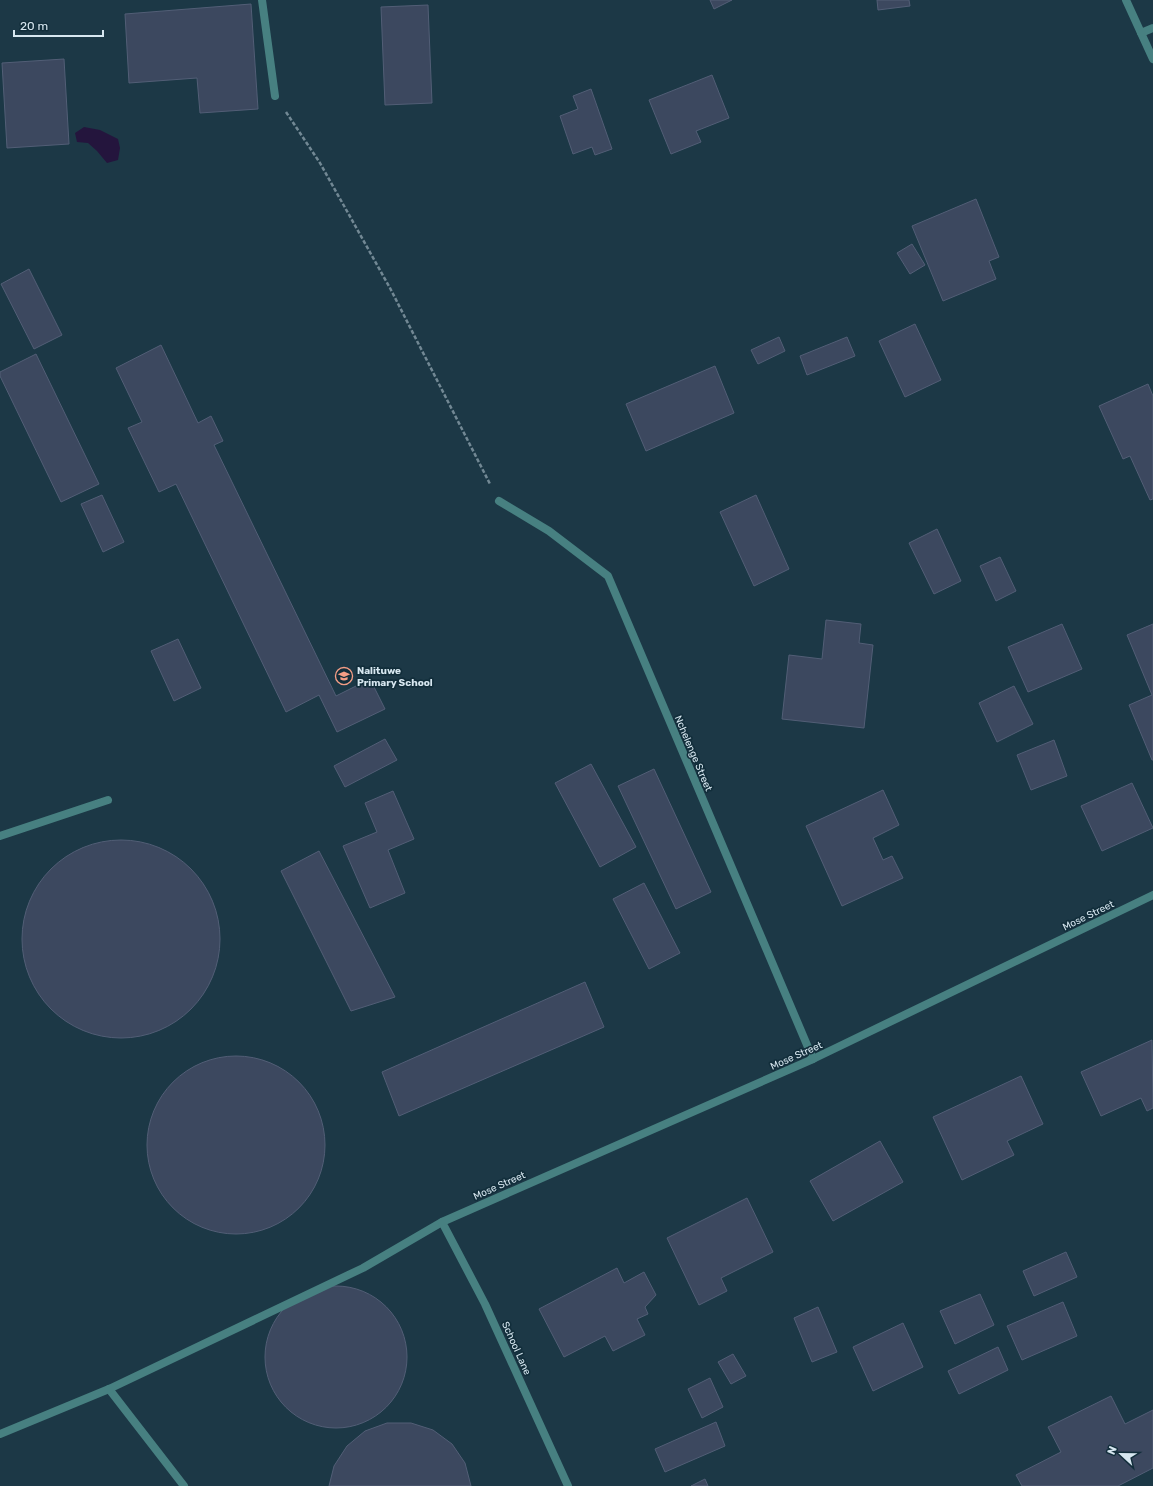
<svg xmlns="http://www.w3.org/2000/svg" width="1153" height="1486" font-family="Rubik,sans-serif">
<rect width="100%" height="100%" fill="#1c3846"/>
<polygon fill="#24153d" points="84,127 100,130 118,139 120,148 118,160 107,163 97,151 88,143 77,142 75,133"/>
<g fill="#3c485f" stroke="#525e76">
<polygon points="710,0 732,0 714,9"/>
<polygon points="877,0 909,0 910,6 878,10"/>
<polygon points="251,4 258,109 200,113 197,78 129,83 125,14"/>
<polygon points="428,5 432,103 385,105 381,7"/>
<polygon points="64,59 69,144 7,148 2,63"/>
<polygon points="712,75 729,118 696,131 701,142 671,154 649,100"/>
<polygon points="591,89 612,149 595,155 592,147 573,154 560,116 578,109 573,96"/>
<polygon points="976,199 999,257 989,261 996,279 943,301 912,226"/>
<polygon points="912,244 925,265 910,274 897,253"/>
<polygon points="29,269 62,335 34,349 1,284"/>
<polygon points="915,324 941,380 905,397 879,341"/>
<polygon points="779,337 785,351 758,364 751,350"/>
<polygon points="847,337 855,356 807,375 800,356"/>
<polygon points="161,345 198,423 211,416 223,441 214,445 336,696 370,679 385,709 337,732 319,695 286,712 176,484 159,492 128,428 142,422 116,368"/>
<polygon points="36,354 99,484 61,502 0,376 0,372"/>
<polygon points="715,366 734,413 646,451 626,404"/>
<polygon points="1148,384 1153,396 1153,499 1150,500 1130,456 1123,459 1099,406"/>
<polygon points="102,495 124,542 103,552 81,504"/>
<polygon points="756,495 789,569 754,586 720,512"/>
<polygon points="937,529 961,581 934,594 909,543"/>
<polygon points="1000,557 1016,591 996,601 980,566"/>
<polygon points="826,620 861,624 859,643 873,645 864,728 782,719 789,655 822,659"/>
<polygon points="1062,624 1082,669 1028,692 1008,647"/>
<polygon points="1153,624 1153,760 1152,760 1129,705 1152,695 1127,635"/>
<polygon points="178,639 201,688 174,701 151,651"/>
<polygon points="1014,686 1033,724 997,742 979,703"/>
<polygon points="385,739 397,760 345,787 334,766"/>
<polygon points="1054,740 1067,776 1031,790 1017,755"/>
<polygon points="591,764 636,847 600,867 555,783"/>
<polygon points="654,769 711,892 676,909 618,786"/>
<polygon points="1132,783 1153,828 1102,851 1081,806"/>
<polygon points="883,790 899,825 873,838 883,860 892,856 903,878 842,906 806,826"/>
<polygon points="393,791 414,839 388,850 405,893 370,908 343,846 377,832 365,803"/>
<circle cx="121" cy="939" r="99"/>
<polygon points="319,851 395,997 351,1011 281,871"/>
<polygon points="644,883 680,953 649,969 613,899"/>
<polygon points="585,982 604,1027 399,1116 382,1072"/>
<polygon points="1152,1040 1153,1108 1147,1111 1141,1098 1101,1116 1081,1072"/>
<circle cx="236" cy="1145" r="89"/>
<polygon points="1021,1076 1043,1124 1007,1141 1014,1155 962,1180 933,1117"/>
<polygon points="880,1141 903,1182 833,1221 810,1181"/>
<polygon points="747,1198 773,1252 721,1278 727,1291 699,1305 667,1238"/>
<polygon points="1066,1252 1077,1277 1034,1296 1023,1271"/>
<polygon points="617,1268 624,1283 644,1272 656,1295 645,1307 648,1314 637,1319 645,1335 613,1351 605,1336 564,1357 539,1309"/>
<circle cx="336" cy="1357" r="71"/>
<polygon points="980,1294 994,1325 955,1344 940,1311"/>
<polygon points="1063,1302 1077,1336 1022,1360 1007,1326"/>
<polygon points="818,1307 837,1352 812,1362 794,1318"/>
<polygon points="903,1323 923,1367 873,1391 853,1347"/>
<polygon points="998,1347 1008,1370 959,1394 948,1371"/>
<polygon points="733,1354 746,1376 731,1384 718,1362"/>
<polygon points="710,1378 723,1407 702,1418 688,1389"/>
<polygon points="1111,1396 1125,1424 1153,1410 1153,1468 1118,1486 1022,1486 1016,1475 1061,1452 1048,1427"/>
<polygon points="716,1422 725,1446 665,1472 655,1449"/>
<polygon points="387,1423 411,1423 433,1430 452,1444 465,1463 471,1486 329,1486 334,1466 347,1446 365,1431"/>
<polygon points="705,1479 708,1486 691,1486"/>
</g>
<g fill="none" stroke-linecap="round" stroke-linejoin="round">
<polyline stroke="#728894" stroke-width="2.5" stroke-dasharray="4 2" stroke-linecap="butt" points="286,112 320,163 390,288 490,484"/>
<g stroke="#478081" stroke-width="8">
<polyline points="0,836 108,800"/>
<polyline points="109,1389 184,1486"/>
<polyline points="0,1434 109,1389 363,1268 442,1222"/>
</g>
<g stroke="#478081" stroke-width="8">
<polyline points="262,0 275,96"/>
<polyline points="1126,0 1153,59"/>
<polyline points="1141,33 1153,28"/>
<polyline points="499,501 549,531 608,576 813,1059"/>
<polyline points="568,1486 485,1304 442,1222 813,1059 1153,895"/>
</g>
</g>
<defs>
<g id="school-ring" transform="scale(0.9)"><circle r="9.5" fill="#122e3b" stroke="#f49e86" stroke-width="1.5"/><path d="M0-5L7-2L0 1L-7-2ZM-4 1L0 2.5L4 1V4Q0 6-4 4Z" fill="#f49e86"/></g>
</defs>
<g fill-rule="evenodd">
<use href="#school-ring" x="344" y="676"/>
</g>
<g text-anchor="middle" stroke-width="3.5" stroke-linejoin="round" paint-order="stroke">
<g font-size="10" font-weight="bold" fill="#d7e7f0" stroke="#122e3b" text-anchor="start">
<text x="357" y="674">Nalituwe<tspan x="357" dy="12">Primary School</tspan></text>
</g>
<g font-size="10" fill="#d7e7f0" stroke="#122e3b">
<text transform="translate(694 753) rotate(67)" y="4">Nchelenge Street</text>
<text transform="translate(1088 915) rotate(-26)" y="4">Mose Street</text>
<text transform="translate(796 1055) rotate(-24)" y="4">Mose Street</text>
<text transform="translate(499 1185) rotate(-24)" y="4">Mose Street</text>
<text transform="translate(517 1348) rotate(66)" y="4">School Lane</text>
</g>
</g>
<g transform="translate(1121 1454) rotate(292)" stroke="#122e3b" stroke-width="3" paint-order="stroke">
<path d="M0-3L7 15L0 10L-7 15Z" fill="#d7e7f0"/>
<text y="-6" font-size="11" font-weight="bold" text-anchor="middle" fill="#d7e7f0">N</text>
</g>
<path d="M14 30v6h89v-6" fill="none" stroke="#d7e7f0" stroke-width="2"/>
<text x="20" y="30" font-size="12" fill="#d7e7f0" stroke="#122e3b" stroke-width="3" paint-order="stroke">20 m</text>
</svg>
